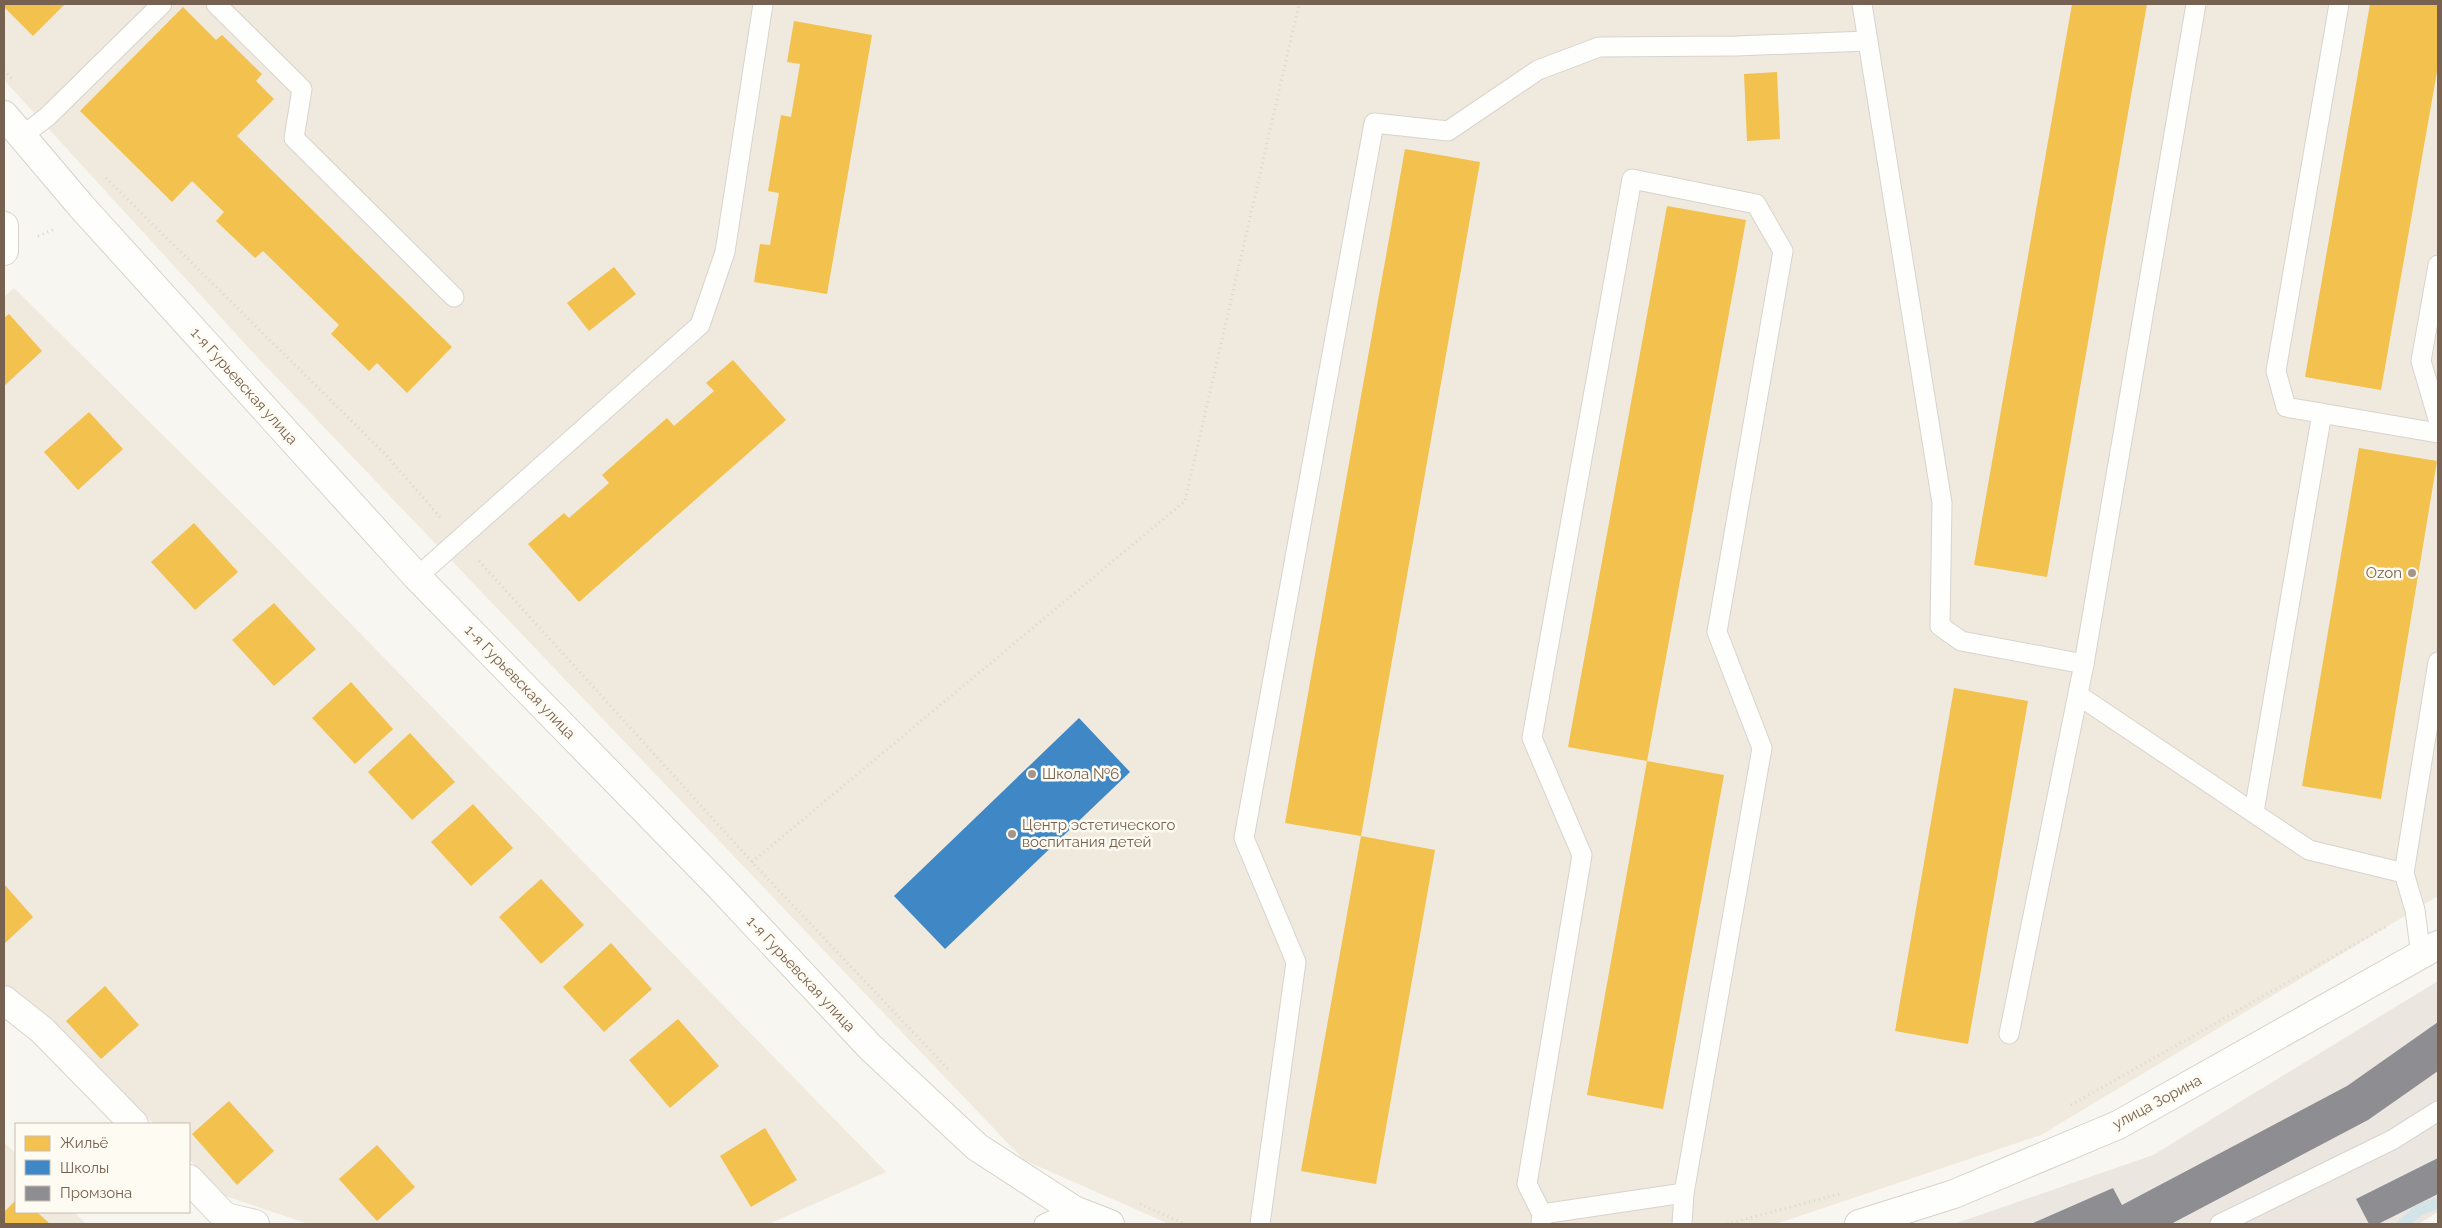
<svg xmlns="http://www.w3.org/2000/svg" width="2442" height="1228" font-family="Raleway,sans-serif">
<rect width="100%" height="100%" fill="#f8f6f0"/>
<g fill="#f0e9de">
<polygon points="4,4 2438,4 2438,896 2041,1135 1776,1224 1169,1224 1024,1160 259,359 4,80"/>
<polygon points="14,288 269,540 886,1172 769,1224 309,1224 225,1196 189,1159 189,1124 154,1124 113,1083 4,984 4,297"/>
<polygon points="4,1142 16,1154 16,1212 74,1212 86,1224 4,1224"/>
</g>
<polygon fill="#ebe6e0" points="2438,981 2438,1212 2420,1223 1954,1224 2153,1155"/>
<g fill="#f2c14e">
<polygon points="4,4 65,4 33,36 4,7"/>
<polygon points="2072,4 2147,4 2047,577 1974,565"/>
<polygon points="2370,4 2438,4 2438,66 2381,390 2305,377"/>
<polygon points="183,7 216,40 222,35 262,74 256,81 274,99 237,136 452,347 407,393 377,363 369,371 331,334 339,325 263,251 255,258 216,221 224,212 192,181 172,202 80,111"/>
<polygon points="794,21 872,35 827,294 754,282 760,244 770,245 779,193 768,191 781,115 791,117 800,64 787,62"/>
<polygon points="1777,72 1780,139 1747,141 1744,74"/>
<polygon points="1405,149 1480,162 1361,836 1285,823"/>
<polygon points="1667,206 1746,220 1647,761 1568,747"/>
<polygon points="614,267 636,294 589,331 567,303"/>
<polygon points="9,314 42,351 4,386 4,318"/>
<polygon points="733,360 786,420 579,602 528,544 564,513 569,518 609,483 602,475 667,418 674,426 714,391 706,383"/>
<polygon points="89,412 123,449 78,490 44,452"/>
<polygon points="2359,448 2437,461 2381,799 2302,786"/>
<polygon points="194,523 238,572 195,610 151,562"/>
<polygon points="274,603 316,649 274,686 232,640"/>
<polygon points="351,682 393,729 355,764 312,718"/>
<polygon points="1954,688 2028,701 1968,1044 1895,1031"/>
<polygon points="410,733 455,782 412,820 368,772"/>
<polygon points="1647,761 1724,775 1663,1109 1587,1095"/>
<polygon points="473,804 513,848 471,886 431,842"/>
<polygon points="1361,836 1435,850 1376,1184 1301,1171"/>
<polygon points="541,879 584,925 541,964 499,917"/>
<polygon points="4,884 33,917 4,944"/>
<polygon points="611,943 652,989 604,1032 563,987"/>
<polygon points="105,986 139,1025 101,1059 66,1021"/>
<polygon points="678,1019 719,1066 670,1108 629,1060"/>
<polygon points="229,1101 274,1151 237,1185 192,1134"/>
<polygon points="765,1128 797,1180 751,1207 720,1156"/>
<polygon points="377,1145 415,1187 377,1221 339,1179"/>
<polygon points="16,1200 16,1212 37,1212 50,1224 4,1224 4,1212"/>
</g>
<polygon fill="#3f88c5" points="1079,718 1130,772 945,949 894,896"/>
<g fill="#8d8d92">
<polygon points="2438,1022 2438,1071 2368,1120 2171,1224 2031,1224 2113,1188 2122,1205 2347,1086"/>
<polygon points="2438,1158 2438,1194 2378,1224 2369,1224 2356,1199"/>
</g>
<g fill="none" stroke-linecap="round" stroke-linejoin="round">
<polyline stroke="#d2e4e8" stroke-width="11" points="2403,1224 2419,1210 2438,1203"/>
<g stroke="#d8d3ce" stroke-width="21">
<g id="lane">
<polyline points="216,4 302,89 294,138 454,297"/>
<polyline points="1862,4 1942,503 1940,626 1961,641 2084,664"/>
<polyline points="2339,4 2276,371 2286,407 2438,433"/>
<polyline points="22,136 47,117 162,4"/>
<polyline points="2438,265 2421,361 2438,419"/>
<polyline points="417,577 700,325 725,252 763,4"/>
<polyline points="2078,695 2309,850 2404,873"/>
<polyline points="2254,812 2322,413"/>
<polyline points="2421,956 2415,910 2404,873 2438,662"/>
<polyline points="2009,1034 2084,664 2196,4"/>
<polyline points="1542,1214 1684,1193"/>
<polyline points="1044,1224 1074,1210"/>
<polyline points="1260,1224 1296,962 1244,838 1374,123 1448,131 1538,70 1599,47 1736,46 1867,41"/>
<polyline points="1541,1224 1542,1214 1527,1184 1582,855 1532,738 1632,179 1756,204 1783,251 1717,632 1762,748 1684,1193 1682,1224"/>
<polyline points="2220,1224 2392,1140 2438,1111"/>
</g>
</g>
<g stroke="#d8d3ce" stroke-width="30">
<g id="street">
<polyline points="4,226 4,251"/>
<polyline points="4,1000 42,1030 134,1124"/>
<polyline points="189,1179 225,1217 255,1224"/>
</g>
</g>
<g stroke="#d6d2cb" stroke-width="30">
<g id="secondary">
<polyline points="4,115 81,206 417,577 720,887 870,1047 977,1147 1074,1210 1110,1224"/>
<polyline points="1859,1224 1954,1194 2118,1125 2438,945"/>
</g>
</g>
<g stroke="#dad6d0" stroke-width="3" stroke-dasharray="1 4" stroke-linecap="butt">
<polyline points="4,70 14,81"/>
<polyline points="106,178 386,455 440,517"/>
<polyline points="38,236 55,229"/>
<polyline points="479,561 752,862 948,1069"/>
<polyline points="752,862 1185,501 1299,4"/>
<polyline points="2071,1105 2387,926"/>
<polyline points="1140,1204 1185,1224"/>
<polyline points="1727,1224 1839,1194"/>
</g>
<use href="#lane" stroke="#fefefd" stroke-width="19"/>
<use href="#street" stroke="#fefefd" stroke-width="28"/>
<use href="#secondary" stroke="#fefefd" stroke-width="28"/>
</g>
<g fill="#a49588" stroke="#fefbf3" stroke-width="2">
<circle cx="2412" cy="573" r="5"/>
<circle cx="1032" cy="774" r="5"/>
<circle cx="1012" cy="834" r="5"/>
</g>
<g text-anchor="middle" stroke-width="5" stroke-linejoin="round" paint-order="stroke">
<g font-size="15" fill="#776150" stroke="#fefbf3">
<text transform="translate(244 386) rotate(48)" y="5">1-я Гурьевская улица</text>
<text transform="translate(520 682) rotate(46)" y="5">1-я Гурьевская улица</text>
<text transform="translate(801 974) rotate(47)" y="5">1-я Гурьевская улица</text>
<text transform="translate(2157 1102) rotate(-28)" y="5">улица Зорина</text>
</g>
<g font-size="15" fill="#776150" stroke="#fefbf3" text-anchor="start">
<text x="2402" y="578" text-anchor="end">Ozon</text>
<text x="1042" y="779">Школа №6</text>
<text x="1022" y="830">Центр эстетического<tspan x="1022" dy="17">воспитания детей</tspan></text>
</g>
</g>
<rect width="2442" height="1228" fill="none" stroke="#776150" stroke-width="10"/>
<rect x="15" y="1123" width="175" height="90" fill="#fefbf3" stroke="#c8bdb2"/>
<rect x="25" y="1136" width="25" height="15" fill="#f2c14e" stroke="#c8bdb2"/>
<text x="60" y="1148" font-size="15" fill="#776150">Жильё</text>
<rect x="25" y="1160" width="25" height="15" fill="#3f88c5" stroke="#c8bdb2"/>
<text x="60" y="1173" font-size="15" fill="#776150">Школы</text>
<rect x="25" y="1186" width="25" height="15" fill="#8d8d92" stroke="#c8bdb2"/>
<text x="60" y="1198" font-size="15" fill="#776150">Промзона</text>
</svg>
